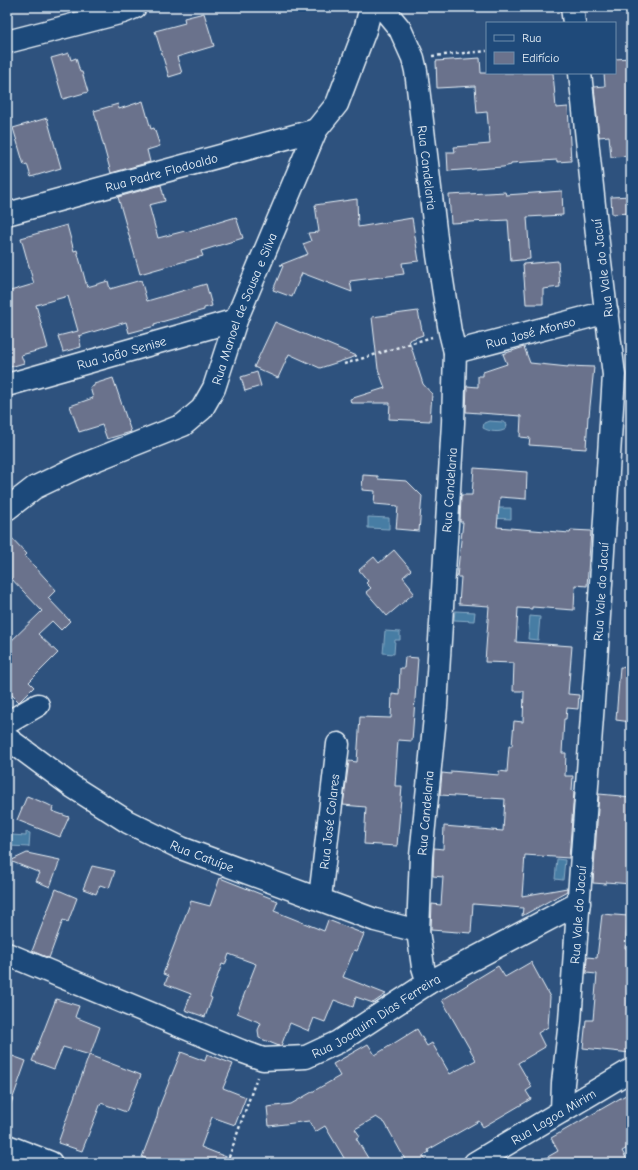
<svg xmlns="http://www.w3.org/2000/svg" width="638" height="1170" font-family="'Comic Neue',sans-serif">
<rect width="100%" height="100%" fill="#2e527e"/>
<filter id="ink" filterUnits="userSpaceOnUse"><feTurbulence type="fractalNoise" baseFrequency=".025" numOctaves="2"/><feDisplacementMap in="SourceGraphic" scale="8" xChannelSelector="R" yChannelSelector="G"/><feConvolveMatrix kernelMatrix="1 2 1 2 8 2 1 2 1" color-interpolation-filters="sRGB"/></filter>
<g filter="url(#ink)">
<g fill="#477da4" stroke="#87abc6">
<path d="M489,421L503,422L507,424L506,429C500,433 490,432 483,428L484,423Z"/>
<polygon points="494,508 511,508 511,519 489,518"/>
<polygon points="368,517 389,518 389,529 368,528"/>
<polygon points="455,611 475,612 474,621 454,620"/>
<polygon points="530,616 540,617 538,640 528,639"/>
<polygon points="385,631 400,632 400,640 395,640 394,654 383,653"/>
<polygon points="26,832 30,833 29,847 9,846 12,835 26,836"/>
<polygon points="557,859 565,860 563,880 555,879"/>
</g>
<g fill="#6a728c" stroke="#e8f1f8">
<polygon points="204,13 214,46 177,57 182,73 169,77 155,31 185,23 184,18"/>
<polygon points="69,53 71,60 76,58 80,72 82,72 88,92 63,99 51,58"/>
<polygon points="480,58 481,73 553,73 556,108 568,107 571,161 557,162 557,160 511,163 511,165 503,167 448,171 447,152 455,152 454,147 490,144 487,112 477,113 475,86 437,88 436,61"/>
<polygon points="631,58 631,156 611,157 609,136 599,137 594,87 605,86 604,73 615,73 615,59"/>
<polygon points="143,101 151,129 154,128 160,146 147,150 150,162 111,173 94,111 118,104 119,109"/>
<polygon points="47,118 61,168 31,177 27,164 24,165 13,128"/>
<polygon points="161,185 165,201 149,205 158,238 185,231 186,232 236,217 243,238 201,251 203,256 140,274 118,197"/>
<polygon points="562,191 563,215 527,217 530,259 511,261 508,220 451,223 449,195 505,192 506,195"/>
<polygon points="631,196 631,213 612,214 611,197"/>
<polygon points="357,199 358,227 412,218 419,261 402,263 404,274 350,281 352,292 302,273 292,297 273,290 283,266 280,265 308,254 303,244 311,241 308,233 319,232 315,205"/>
<polygon points="67,225 74,251 77,250 87,287 108,281 110,289 141,280 147,301 206,284 212,306 204,308 204,310 154,324 155,326 129,333 126,322 79,336 79,335 81,347 63,352 58,336 78,331 68,296 36,305 48,348 21,355 24,363 7,368 7,292 34,284 21,238"/>
<polygon points="558,261 560,287 543,289 543,304 526,304 523,264"/>
<polygon points="418,311 423,335 409,340 423,384 432,394 430,421 389,419 390,403 351,403 350,399 385,388 378,369 372,317"/>
<polygon points="275,322 357,356 320,368 289,354 278,378 254,367"/>
<polygon points="524,347 530,363 568,367 568,366 594,367 589,416 588,416 586,449 529,445 530,438 520,437 521,416 466,412 467,386 478,387 478,376 483,376 483,372 507,364 503,354"/>
<polygon points="257,372 261,386 245,391 241,377"/>
<polygon points="113,378 131,432 107,439 102,425 79,432 70,406 93,398 90,387 94,386 94,384"/>
<polygon points="474,468 527,472 526,499 500,497 497,527 570,533 571,530 591,531 587,586 575,585 574,610 532,607 532,609 518,608 516,642 572,646 568,694 579,695 578,709 567,708 566,719 564,719 562,753 566,753 565,776 573,776 572,791 574,792 569,858 525,855 522,896 567,888 567,891 522,916 523,908 473,904 471,933 431,930 432,904 441,905 443,877 433,876 434,848 443,849 444,826 503,831 505,799 440,795 442,773 451,774 451,771 499,775 499,771 507,772 509,746 512,746 514,721 523,722 524,691 513,691 514,663 485,662 489,606 459,604 461,577 457,577 463,522 460,522 461,495 472,495"/>
<polygon points="363,475 378,476 378,479 407,481 422,496 419,531 396,529 398,506 374,504 375,491 362,490"/>
<polygon points="7,533 27,554 25,556 56,590 48,598 70,621 61,630 52,621 38,634 58,653 29,682 34,687 19,702 7,690 7,645 42,611 7,574"/>
<polygon points="394,550 411,570 403,577 411,587 410,588 414,593 387,616 366,592 371,588 366,583 368,581 359,570 374,557 379,563"/>
<polygon points="405,657 418,658 412,741 398,740 395,786 402,786 397,846 364,844 366,807 343,805 349,761 357,762 360,717 391,718 392,694 399,695 400,668 404,668"/>
<polygon points="620,667 631,668 631,722 616,720"/>
<polygon points="599,794 621,796 621,797 631,798 631,884 606,882 606,884 593,883"/>
<polygon points="27,796 47,804 53,807 52,811 69,817 60,837 17,820"/>
<polygon points="27,853 60,860 50,887 36,881 40,873 10,861"/>
<polygon points="92,866 115,871 109,888 100,885 96,894 83,889"/>
<polygon points="220,878 278,901 274,911 324,931 328,920 364,934 357,951 354,950 343,977 386,994 373,1003 356,997 353,1007 334,1000 325,1022 314,1018 309,1031 290,1023 281,1046 279,1046 259,1038 258,1030 261,1023 237,1013 256,964 229,954 225,965 222,964 210,997 212,998 205,1017 185,1010 191,994 165,984 168,976 163,974 191,901 210,906"/>
<polygon points="56,889 77,898 68,922 63,920 49,958 32,951"/>
<polygon points="602,914 628,916 625,948 631,949 631,1053 583,1048 586,1020 593,1020 597,974 586,973 587,957 597,958"/>
<polygon points="531,962 550,997 548,1027 538,1033 545,1047 518,1063 532,1087 526,1091 531,1099 483,1127 479,1121 428,1150 429,1152 423,1156 427,1163 407,1163 385,1123 376,1117 355,1129 360,1136 356,1138 371,1163 347,1163 325,1126 315,1132 309,1121 269,1126 267,1107 291,1104 340,1076 333,1064 368,1044 375,1055 417,1029 427,1046 432,1043 450,1074 476,1060 442,1000 498,966 505,977"/>
<polygon points="56,999 79,1006 75,1017 100,1027 90,1055 63,1047 54,1069 32,1061"/>
<polygon points="181,1052 205,1061 207,1054 233,1064 223,1088 246,1097 235,1125 212,1117 201,1147 239,1162 238,1163 158,1163 142,1157 157,1117 159,1107"/>
<polygon points="7,1054 26,1061 9,1109 7,1109"/>
<polygon points="89,1055 141,1075 126,1112 101,1103 82,1151 58,1143"/>
<polygon points="631,1092 631,1146 622,1151 629,1163 537,1163 558,1151 551,1138"/>
</g>
<g fill="none" stroke-linecap="round" stroke-linejoin="round">
<g stroke="#e8f1f8" stroke-width="25">
<g id="minor">
<path id="s1" d="M382,7L400,29L413,58L416,71L438,255L450,332L455,352L453,423L436,707L421,856L418,931L423,967L428,983"/>
<polyline points="572,7 574,23"/>
<polyline points="7,42 123,12 135,7"/>
<path id="s2" d="M7,214L316,130"/>
<path id="s3" d="M455,352L607,312"/>
<path id="s4" d="M7,385L236,320"/>
<path id="s5" d="M7,509L34,488L80,466L183,425L202,409L214,388L236,320L316,130L337,104L365,30L371,7"/>
<polyline points="7,723 38,705"/>
<path id="s6" d="M7,738L73,787L128,822L181,848L375,920L418,931"/>
<path id="s7" d="M320,898L338,744"/>
<path id="s8" d="M7,954L241,1051L263,1059L306,1057L338,1042L428,983L579,903"/>
<path id="s9" d="M562,1111L563,1083L570,1021L597,647L614,375L600,262L580,73"/>
<polyline points="7,1146 51,1163"/>
<path id="s10" d="M475,1163L631,1070"/>
</g>
</g>
<g stroke="#e8f1f8" stroke-width="2.5" stroke-dasharray="3 3" stroke-linecap="butt">
<polyline points="432,56 487,51"/>
<polyline points="344,364 432,337"/>
<polyline points="227,1163 257,1077"/>
</g>
<use href="#minor" stroke="#1f4a7a" stroke-width="22"/>
</g>
</g>
<g text-anchor="middle" stroke-width="3" stroke-linejoin="round" paint-order="stroke">
<g font-size="13" fill="#e8f1f8" stroke="#1f4a7a">
<text dy="5" stroke="none"><textPath href="#s1" startOffset="171">Rua Candelaria</textPath></text>
<text dy="5" stroke="none"><textPath href="#s2" startOffset="160">Rua Padre Flodoaldo</textPath></text>
<text transform="translate(602 268) rotate(-97)" y="5">Rua Vale do Jacuí</text>
<text dy="5" stroke="none"><textPath href="#s5" startOffset="330">Rua Manoel de Sousa e Silva</textPath></text>
<text dy="5" stroke="none"><textPath href="#s3" startOffset="78">Rua José Afonso</textPath></text>
<text dy="5" stroke="none"><textPath href="#s4" startOffset="119">Rua João Senise</textPath></text>
<text transform="translate(449 490) rotate(-86)" y="5">Rua Candelaria</text>
<text dy="5" stroke="none"><textPath href="#s9" startOffset="521">Rua Vale do Jacuí</textPath></text>
<text transform="translate(425 813) rotate(-85)" y="5">Rua Candelaria</text>
<text dy="5" stroke="none"><textPath href="#s7" startOffset="77">Rua José Colares</textPath></text>
<text dy="5" stroke="none"><textPath href="#s6" startOffset="229">Rua Catuípe</textPath></text>
<text dy="5" stroke="none"><textPath href="#s9" startOffset="197">Rua Vale do Jacuí</textPath></text>
<text dy="5" stroke="none"><textPath href="#s8" startOffset="401">Rua Joaquim Dias Ferreira</textPath></text>
<text dy="5" stroke="none"><textPath href="#s10" startOffset="91">Rua Lagoa Mirim</textPath></text>
</g>
</g>
<rect width="638" height="1170" fill="none" stroke="#1f4a7a" stroke-width="24"/>
<rect x="12" y="12" width="614" height="1146" fill="none" stroke="#e8f1f8" stroke-width="1.5" filter="url(#ink)"/>
<rect x="486" y="22" width="130" height="52" fill="#1f4a7a" stroke="#6f8dac"/>
<rect x="494" y="35" width="20" height="6" fill="#1f4a7a" stroke="#6f8dac"/>
<text x="522" y="42" font-size="12" fill="#e8f1f8">Rua</text>
<rect x="494" y="52" width="20" height="12" fill="#6a728c" stroke="#6f8dac"/>
<text x="522" y="62" font-size="12" fill="#e8f1f8">Edifício</text>
</svg>
